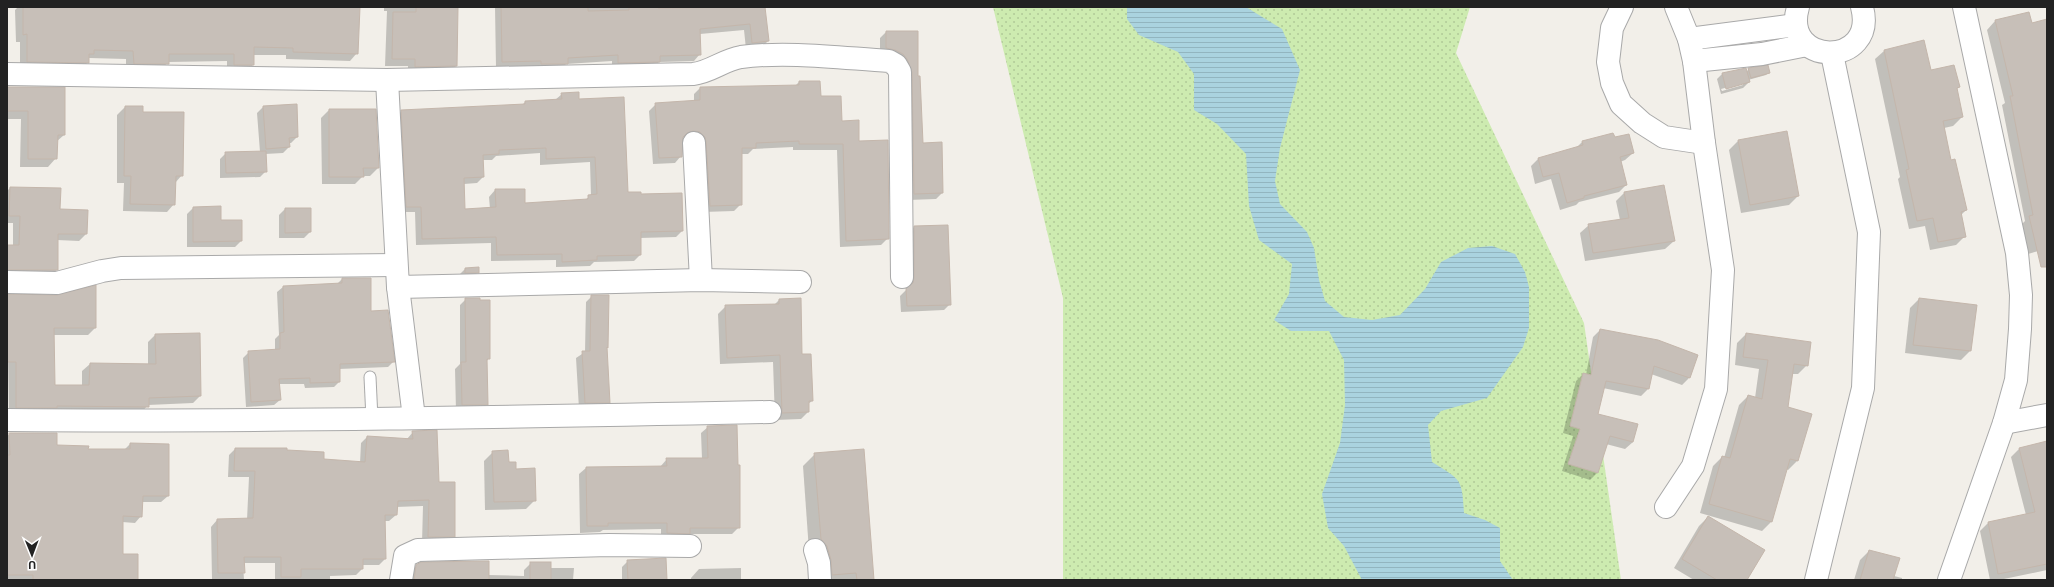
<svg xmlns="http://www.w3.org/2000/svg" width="2054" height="587" font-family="'Noto Sans',sans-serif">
<defs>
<pattern id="grass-dots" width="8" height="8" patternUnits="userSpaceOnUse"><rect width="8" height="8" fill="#cdebb0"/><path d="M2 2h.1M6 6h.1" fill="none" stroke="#b0c997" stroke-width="1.8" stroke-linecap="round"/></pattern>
<pattern id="water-rules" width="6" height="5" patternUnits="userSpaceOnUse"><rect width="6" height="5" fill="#aad3df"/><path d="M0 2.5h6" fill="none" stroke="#92b5bf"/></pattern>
</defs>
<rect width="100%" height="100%" fill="#f2efe9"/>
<polygon fill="url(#grass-dots)" points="993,7 1470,7 1456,53 1584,323 1621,580 1063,580 1063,298"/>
<path fill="url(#water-rules)" d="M1127,7H1246L1282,29L1300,70L1280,148L1275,181L1280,204L1307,232L1314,248L1319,280L1325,301L1344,317L1372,320L1400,315L1425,289L1441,262L1468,248L1492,246L1515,254L1525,272L1529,287V328L1523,347L1487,398L1441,411L1428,425L1432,462C1461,480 1462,478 1464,513L1485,520L1500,528V561L1513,580H1362L1344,546L1328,528L1322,494L1340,443L1345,405L1344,360L1329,331H1291L1274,320L1289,294L1292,264L1259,240L1249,206L1246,154L1217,124L1194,110V74L1178,52L1139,35L1127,19Z"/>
<g fill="#0003" fill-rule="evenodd">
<polygon points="18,7 359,7 357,53 350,61 286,59 286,55 253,55 253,65 245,73 227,72 227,61 168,62 160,71 126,71 126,59 89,58 88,62 80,70 20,69 20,42 16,42 15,10"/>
<polygon points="384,7 457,7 456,66 449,73 408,74 408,66 385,66 387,11 384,11"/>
<polygon points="495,7 657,7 657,10 764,7 768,41 762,47 746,49 744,30 700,34 700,54 694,61 659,62 653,68 612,69 612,61 566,64 560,70 496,68"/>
<polygon points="2047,20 2047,269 2042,250 2028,254 2021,225 2025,221 2002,105 2005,103 1987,30 1995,21 2031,25"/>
<polygon points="886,32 917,32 917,77 922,144 942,193 936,199 908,200 889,56 880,54 880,38"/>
<polygon points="1884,51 1930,71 1959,87 1956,89 1962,117 1953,126 1944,128 1950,161 1966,210 1961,215 1965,236 1956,245 1930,250 1925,226 1909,229 1898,179 1900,177 1875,59"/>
<path d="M1749,69L1769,72L1766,75L1748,80L1749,82L1743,88L1721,94L1717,79L1723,73L1746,72ZM1743,83V85L1722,91L1721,89Z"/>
<polygon points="799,82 820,97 858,142 888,238 881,245 840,247 837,150 793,150 793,147 753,149 748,154 741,154 741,204 734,211 703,212 686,137 682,138 681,156 675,163 653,164 649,111 656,104 694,101 694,94 700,88 795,86"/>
<polygon points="7,88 64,135 56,142 56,158 48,167 20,167 21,119 7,119"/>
<path d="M562,94L578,100L628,193L640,195L682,231L676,237L640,238V255L634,261L594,262L590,266L556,267V260L491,261V243L416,245L415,212H400L395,117L402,111L522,105L525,102L555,100ZM540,153V165L590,162L591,196L583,201L524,204L495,190L489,197L490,209L464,210V184L477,183L483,177L482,160H492L496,156Z"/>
<polygon points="125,107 142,113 182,175 175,183 174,204 167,212 123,211 124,183 117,183 117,115"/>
<polygon points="263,107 297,137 291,143 288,143 289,147 283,153 265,154 266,171 260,177 220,178 220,159 226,153 260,152 257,113"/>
<polygon points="329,110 375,110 378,168 370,176 363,176 355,184 322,184 321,118"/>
<polygon points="1786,132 1798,196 1789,205 1741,213 1729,150 1738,141"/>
<polygon points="1613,134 1614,138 1633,153 1625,160 1620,162 1626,185 1619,192 1579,202 1576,205 1560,210 1551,179 1535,184 1531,166 1538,159 1575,149 1582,142"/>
<polygon points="10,188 59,210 86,234 79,241 57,240 57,270 49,277 7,276 7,247 13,246 13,223 7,223 7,191"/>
<polygon points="1624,193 1674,241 1665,249 1585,261 1580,233 1589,225 1620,220 1616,201"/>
<polygon points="220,207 220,221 241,241 235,247 187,247 187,214 193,208"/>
<polygon points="285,209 310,232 304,238 279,238 279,215"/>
<polygon points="914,227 950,304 944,310 901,312 900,296 907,289 909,284 908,233"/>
<polygon points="465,269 478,272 472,278 459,275"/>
<polygon points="342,279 370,279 370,312 394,361 388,367 339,369 339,382 334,387 305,388 304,384 279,384 280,400 274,405 246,407 243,358 249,352 275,350 275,339 279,335 277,292 283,287 337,284"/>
<polygon points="7,295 95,328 88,335 53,335 54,386 82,386 82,371 90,364 148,364 148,342 155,335 200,396 193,403 148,405 140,414 9,415"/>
<polygon points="592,296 607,347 606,349 609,402 603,408 579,409 576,358 585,352 586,302"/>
<polygon points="466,299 489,358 486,362 487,404 481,410 456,411 455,369 460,364 460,305"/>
<polygon points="1919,299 1970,351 1961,360 1905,353 1910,308"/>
<polygon points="779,300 812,401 808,404 808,412 801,419 775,420 773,362 720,364 718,314 726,306 774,305"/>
<polygon points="1600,330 1697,355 1689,378 1682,385 1651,374 1648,389 1641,396 1603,388 1596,414 1633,442 1625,449 1606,444 1597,473 1590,480 1562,471 1573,436 1563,433 1576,381 1583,374 1586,375 1593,337"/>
<polygon points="1746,334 1807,365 1798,374 1792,374 1787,407 1811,414 1797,461 1788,470 1786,469 1771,522 1762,531 1700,513 1713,466 1722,457 1724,458 1739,405 1748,396 1755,398 1759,369 1735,365 1737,343"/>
<polygon points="708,427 739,527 732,534 688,534 683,540 661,539 661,529 603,530 600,532 580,533 579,474 586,468 660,467 667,459 702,459 701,433"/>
<polygon points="413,432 438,483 454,536 447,543 422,543 423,506 396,507 396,515 389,521 384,521 385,559 379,565 362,565 362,569 356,575 330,576 330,580 275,580 275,563 243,563 244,580 212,579 211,527 217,520 247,520 249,477 228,477 229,455 235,449 286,450 323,460 360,463 361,443 367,437 407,439"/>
<polygon points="10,434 56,446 87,450 124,450 130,444 168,496 161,502 141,502 141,516 135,523 122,522 122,555 137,580 7,580 7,436"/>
<polygon points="2047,442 2047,570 1999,580 1990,580 1980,531 1988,523 2026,515 2011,457 2019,449"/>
<polygon points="493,452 515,470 535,500 526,509 485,510 484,461"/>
<polygon points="815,454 872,580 821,580 809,551 803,466"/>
<polygon points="1708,517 1745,580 1694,580 1674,568 1699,526"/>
<polygon points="1869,551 1894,576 1902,578 1902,580 1854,580 1860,560"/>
<polygon points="628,561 666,580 622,580 622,567"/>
<polygon points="531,563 550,568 574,568 573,580 408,580 410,573 417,565 488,575 524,576 524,570"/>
<polygon points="741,568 741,580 691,580 691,578 699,569"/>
</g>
<g fill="#c7bfb8" stroke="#c4b6ab" fill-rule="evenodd">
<polygon points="23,7 360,7 358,54 293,52 293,48 254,47 254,65 234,65 234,54 169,54 169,64 134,64 133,51 94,50 94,54 89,54 89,63 27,62 27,34 23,35"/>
<polygon points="416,7 458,7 457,66 415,67 415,59 392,59 393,12 416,12"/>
<polygon points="501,7 588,7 588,11 629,10 629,7 658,7 658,8 765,7 769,41 752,43 750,24 700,29 701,55 660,56 660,62 618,63 618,55 568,58 568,64 541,64 541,61 502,62"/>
<polygon points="2029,12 2032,23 2047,19 2047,267 2041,267 2029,216 2033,215 2010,96 2013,96 1995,20"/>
<polygon points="886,31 918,31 918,76 920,76 923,143 942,142 943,193 914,194 912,72 907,59 903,54 895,50 886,48"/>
<polygon points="1924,40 1931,70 1954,65 1960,87 1957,88 1963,117 1943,121 1951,160 1955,159 1967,210 1961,212 1966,237 1938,242 1933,218 1917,221 1906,170 1909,169 1884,50"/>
<polygon points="1768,65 1770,73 1751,78 1748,68"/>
<polygon points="1746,68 1750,82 1726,89 1722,73"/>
<polygon points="799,81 820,81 821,96 841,96 842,121 859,120 859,141 888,140 889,239 846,241 843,144 799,144 799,141 756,143 756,148 742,148 742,205 710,206 706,142 705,137 700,132 693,131 687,133 683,137 682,157 659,158 655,103 700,100 700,87 799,85"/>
<polygon points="7,87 65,87 65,135 58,135 57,159 28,159 28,111 7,111"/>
<path d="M579,92V99L624,97L628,192H641V194L682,193L683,231L641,232V255L597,256V260L562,262V254L497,255L496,237L422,239L421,207H406L401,110L525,104V101L562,99L561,93ZM546,148V159L595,157L597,194L588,195V199L525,203V189H495L496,207L465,209L464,178L484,177L483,155L499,154V150Z"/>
<polygon points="297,104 298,137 289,138 290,147 266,149 263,106"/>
<polygon points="125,106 143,106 143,112 184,112 183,176 176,176 175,205 130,204 131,176 124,176"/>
<polygon points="329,109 376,109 379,168 363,168 364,177 329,177"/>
<polygon points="1787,131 1799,196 1750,205 1738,140"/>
<polygon points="1613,133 1615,137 1629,134 1634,153 1620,157 1627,185 1584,196 1584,198 1567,203 1559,173 1543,177 1538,158 1583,145 1582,141"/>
<polygon points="266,151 267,172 226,173 225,152"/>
<polygon points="1664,185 1675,241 1593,253 1588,224 1629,218 1624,192"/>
<polygon points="10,187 61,188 60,209 88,210 87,234 58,234 58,270 7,270 7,245 19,245 20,216 9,216"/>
<polygon points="221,206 221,220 242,220 242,241 193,242 193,207"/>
<polygon points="285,208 311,208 311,232 285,233"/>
<polygon points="948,225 951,305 907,306 906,288 913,283 914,277 914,226"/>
<polygon points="479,267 479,273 465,273 465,268"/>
<polygon points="342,278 371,278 371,311 388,310 395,362 340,364 340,382 310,383 310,378 279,379 281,400 251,402 248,351 280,349 280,333 284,332 283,286 342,283"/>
<polygon points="96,285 96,328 54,328 55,385 89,385 90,363 156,364 155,334 200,333 201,396 149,398 149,407 57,406 57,408 16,408 16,362 7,362 7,294 57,295"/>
<polygon points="591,295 609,295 608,348 607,347 610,403 585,403 582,351 590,351"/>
<polygon points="465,298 480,298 480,300 490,300 490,359 487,359 488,405 462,405 461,362 466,362"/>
<polygon points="801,298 802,354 811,354 813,401 809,401 809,412 782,413 780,355 727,358 725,305 779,304 779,299"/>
<polygon points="1919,298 1977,305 1971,351 1913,345"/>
<polygon points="1600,329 1658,340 1698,355 1690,378 1654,366 1649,389 1606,381 1598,414 1638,424 1633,442 1610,436 1598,473 1568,464 1580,429 1570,426 1583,373 1591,375"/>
<polygon points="1746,333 1811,342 1808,366 1794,364 1788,407 1812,414 1798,461 1790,459 1772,522 1709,504 1722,456 1730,458 1748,395 1762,399 1768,360 1743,357"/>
<polygon points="737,425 738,465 740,465 740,528 690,528 690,534 667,533 667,523 608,523 608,526 587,526 586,467 667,466 666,458 708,458 707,426"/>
<polygon points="437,430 439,482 455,482 455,537 428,537 429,500 398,501 397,515 385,515 386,559 363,559 363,569 301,569 301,577 281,577 281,557 244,557 245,573 218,573 217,519 253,518 255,471 234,471 235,448 287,448 287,450 324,452 324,459 365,462 367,436 413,439 412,431"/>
<polygon points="9,433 57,433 57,445 89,446 88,449 130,449 130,443 169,444 169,496 143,496 142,517 123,516 123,554 138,554 138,580 33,580 33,575 7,575 7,455 10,455"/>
<polygon points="2047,441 2047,564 1998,574 1988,522 2035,512 2019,448"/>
<polygon points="864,449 874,580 857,580 856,573 832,575 831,560 827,546 821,539 814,453"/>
<polygon points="508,450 509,462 516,462 516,469 535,468 536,501 494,502 492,451"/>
<polygon points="1708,516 1765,550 1747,580 1717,580 1682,559"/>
<polygon points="1869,550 1900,558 1893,580 1860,580"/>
<polygon points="666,558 667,580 628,580 627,560"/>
<polygon points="489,561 489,580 414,580 416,565 421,562"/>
<rect x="530" y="562" width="21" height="18"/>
</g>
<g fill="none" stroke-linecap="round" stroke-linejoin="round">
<g stroke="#a9a9a9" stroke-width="13">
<polyline id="service" points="370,377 372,419"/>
</g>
<g stroke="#a9a9a9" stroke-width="24">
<g id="minor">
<polyline points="1622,7 1612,28 1608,62 1612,83 1621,104 1642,123 1664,137 1704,143"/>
<path d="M1798,7C1781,67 1878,68 1862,7"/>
<polyline points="1689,39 1796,25"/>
<polyline points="1694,61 1762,54 1807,45"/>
<path d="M7,74L387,80L693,74C711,72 723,60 741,57C788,51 841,58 889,61L896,65L900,72L902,277"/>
<polyline points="387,80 398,287 701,280 800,282"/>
<polyline points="694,143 701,280"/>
<polyline points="7,282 57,283 102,271 121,268 396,265"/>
<polyline points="398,287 414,418"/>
<path d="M7,420C261,422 516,417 770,412"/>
<polyline points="2004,423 2047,415"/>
<polyline points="1666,507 1693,466 1716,389 1723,270 1704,143 1694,61 1689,39 1676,7"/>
<polyline points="815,550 819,563 820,580"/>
<polyline points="401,580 405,556 418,550 609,545 690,546"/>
<polyline points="1816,580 1863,388 1869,232 1832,54"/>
<polyline points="1949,580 2004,423 2016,380 2020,329 2021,295 2017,253 1964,7"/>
</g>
</g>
<use href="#service" stroke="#fff" stroke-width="11"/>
<use href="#minor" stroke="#fff" stroke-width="22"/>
</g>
<rect width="2054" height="587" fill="none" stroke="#222222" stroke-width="16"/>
<g transform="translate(32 555) rotate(179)" stroke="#ffffff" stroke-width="3" paint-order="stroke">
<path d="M0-3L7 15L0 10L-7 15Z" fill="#222222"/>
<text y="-6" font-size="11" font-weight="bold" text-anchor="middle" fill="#222222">U</text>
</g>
</svg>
